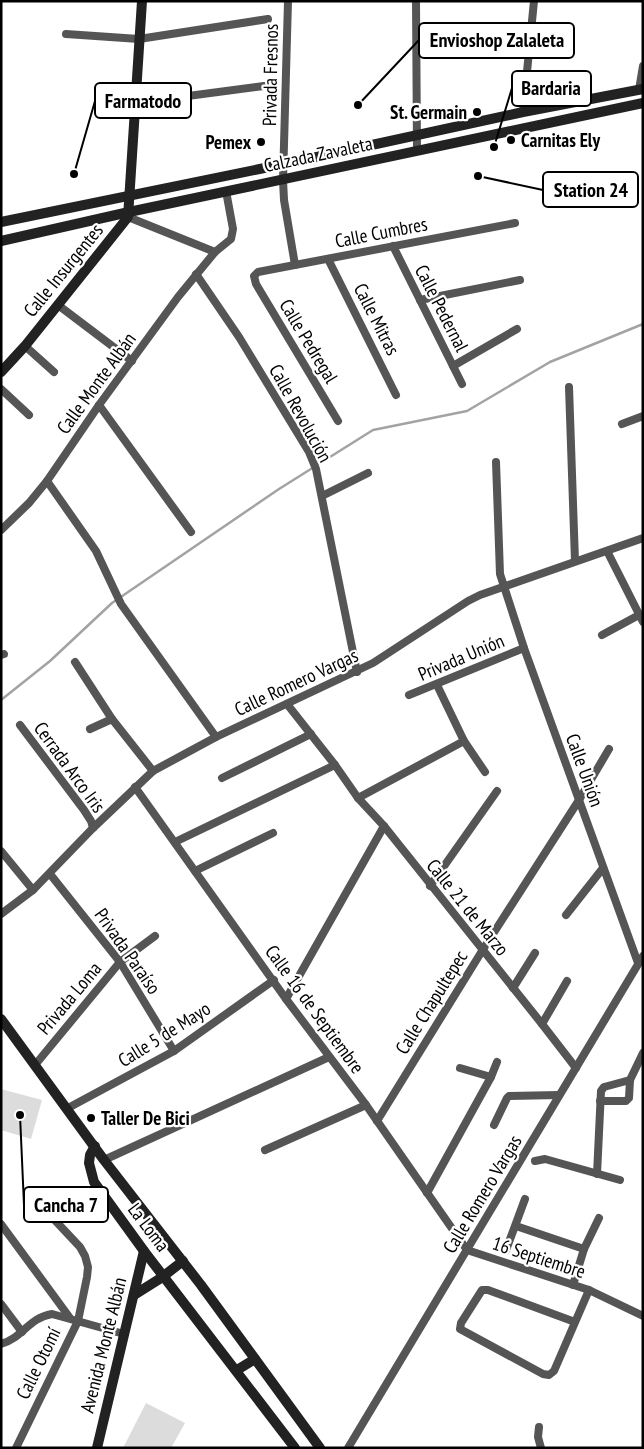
<svg xmlns="http://www.w3.org/2000/svg" width="644" height="1449" font-family="'PT Sans Narrow',sans-serif">
<rect width="100%" height="100%" fill="#fff"/>
<g fill="#dcdcdc">
<polygon points="1,1089 42,1100 31,1139 1,1130"/>
<polygon points="146,1403 185,1423 171,1448 123,1448"/>
</g>
<g fill="none" stroke-linecap="round" stroke-linejoin="round">
<polyline stroke="#a3a3a3" stroke-width="2.5" points="1,700 50,661 112,603 279,489 373,430 467,411 550,362 643,324"/>
<g stroke="#555" stroke-width="8">
<polyline points="288,1 283,180 284,200 295,265"/>
<polyline points="416,1 417,150"/>
<polyline points="66,34 139,39 268,19"/>
<polyline points="639,90 643,66"/>
<polyline points="135,103 264,86"/>
<polyline points="523,112 534,1"/>
<polyline points="128,217 215,252"/>
<polyline points="393,246 462,384"/>
<polyline points="328,259 396,395"/>
<polyline points="196,274 239,337 309,452 316,469 357,672"/>
<polyline points="420,300 520,280"/>
<polyline points="58,305 132,361"/>
<polyline points="25,346 54,372"/>
<polyline points="453,366 517,329"/>
<polyline points="569,387 575,561"/>
<polyline points="1,389 29,415"/>
<polyline points="99,405 191,532"/>
<polyline points="338,421 256,284 254,276 258,272 515,223"/>
<polyline points="622,424 643,416"/>
<polyline points="496,462 500,574 524,648 638,963"/>
<polyline points="47,481 96,551 121,604 216,737"/>
<polyline points="322,496 368,473"/>
<polyline points="1,530 29,503 47,481 99,405 178,297 215,252 231,239 233,229 226,191"/>
<polyline points="607,551 643,622"/>
<polyline points="602,635 639,615"/>
<polyline points="1,655 4,654"/>
<polyline points="75,662 112,719"/>
<polyline points="437,685 464,741 485,772"/>
<polyline points="409,695 524,648"/>
<polyline points="287,704 335,765 358,798 384,826 542,1024 576,1068"/>
<polyline points="20,725 84,810 91,821 93,828"/>
<polyline points="90,729 112,719 153,771"/>
<polyline points="222,778 311,734"/>
<polyline points="135,787 286,999 366,1105 467,1250"/>
<polyline points="358,798 464,741"/>
<polyline points="175,842 335,765"/>
<polyline points="1,851 33,890"/>
<polyline points="195,871 273,833"/>
<polyline points="50,874 120,962 174,1051"/>
<polyline points="430,886 497,791"/>
<polyline points="1,914 33,890 93,828 153,771 216,737 373,663 468,601 480,595 643,538"/>
<polyline points="566,915 603,868"/>
<polyline points="513,988 535,953"/>
<polyline points="286,999 384,826"/>
<polyline points="542,1024 567,981"/>
<polyline points="35,1065 120,962 155,936"/>
<polyline points="460,1068 491,1077"/>
<polyline points="600,1101 626,1101 629,1098 630,1080 643,1053"/>
<polyline points="68,1108 174,1051 274,980"/>
<polyline points="377,1121 482,951 579,800 609,749"/>
<polyline points="494,1125 507,1098 509,1096 559,1095"/>
<polyline points="265,1150 366,1105"/>
<polyline points="104,1160 329,1057"/>
<polyline points="535,1161 545,1159 620,1180"/>
<polyline points="597,1174 601,1091 604,1087 630,1080"/>
<polyline points="427,1193 491,1077 497,1062"/>
<polyline points="1,1224 70,1318"/>
<polyline points="516,1226 584,1249"/>
<polyline points="467,1250 589,1290 643,1316"/>
<polyline points="506,1250 525,1199"/>
<polyline points="573,1285 584,1249 599,1218"/>
<polyline points="1,1304 22,1332"/>
<polyline points="575,1322 488,1290 482,1290 461,1323 460,1329 543,1374 549,1375 554,1371 589,1290"/>
<path d="M1,1344C24,1337 28,1318 52,1314L124,1334"/>
<polyline points="539,1427 538,1437 541,1448"/>
<polyline points="16,1448 78,1321 87,1277 88,1267 85,1256 80,1247 50,1215"/>
<polyline points="348,1448 643,956"/>
</g>
<g stroke="#222" stroke-width="10">
<polyline points="1,222 289,163 523,112 643,89"/>
<polyline points="1,241 129,212 643,103"/>
<polyline points="1,372 25,346 128,217 142,1"/>
<polyline points="1,1019 104,1160 201,1285 320,1448"/>
<polyline points="95,1146 90,1155 89,1163 94,1182 144,1251 295,1448"/>
<polyline points="134,1295 161,1278 183,1261"/>
<polyline points="237,1370 255,1359"/>
<polyline points="97,1448 144,1251"/>
</g>
</g>
<g fill="#000" stroke="#fff" stroke-width="2">
<circle cx="477" cy="112" r="5"/>
<circle cx="511" cy="140" r="5"/>
<circle cx="261" cy="142" r="5"/>
<circle cx="91" cy="1118" r="5"/>
</g>
<g text-anchor="middle" stroke-width="4.5" stroke-linejoin="round" paint-order="stroke">
<g font-size="19" fill="#000" stroke="#fff">
<text transform="translate(270 75) rotate(-89)" y="7">Privada Fresnos</text>
<text transform="translate(318 154) rotate(-12)" y="7">Calzada Zavaleta</text>
<text transform="translate(381 232) rotate(-11)" y="7">Calle Cumbres</text>
<text transform="translate(63 270) rotate(-51)" y="7">Calle Insurgentes</text>
<text transform="translate(442 308) rotate(63)" y="7">Calle Pedernal</text>
<text transform="translate(377 319) rotate(63)" y="7">Calle Mitras</text>
<text transform="translate(309 341) rotate(59)" y="7">Calle Pedregal</text>
<text transform="translate(96 383) rotate(-54)" y="7">Calle Monte Albán</text>
<text transform="translate(301 413) rotate(61)" y="7">Calle Revolución</text>
<text transform="translate(461 657) rotate(-23)" y="7">Privada Unión</text>
<text transform="translate(296 682) rotate(-25)" y="7">Calle Romero Vargas</text>
<text transform="translate(70 767) rotate(54)" y="7">Cerrada Arco Iris</text>
<text transform="translate(585 770) rotate(70)" y="7">Calle Unión</text>
<text transform="translate(468 907) rotate(51)" y="7">Calle 21 de Marzo</text>
<text transform="translate(128 951) rotate(55)" y="7">Privada Paraíso</text>
<text transform="translate(69 998) rotate(-50)" y="7">Privada Loma</text>
<text transform="translate(431 1002) rotate(-58)" y="7">Calle Chapultepec</text>
<text transform="translate(315 1009) rotate(54)" y="7">Calle 16 de Septiembre</text>
<text transform="translate(164 1034) rotate(-32)" y="7">Calle 5 de Mayo</text>
<text transform="translate(482 1194) rotate(-59)" y="7">Calle Romero Vargas</text>
<text transform="translate(149 1227) rotate(53)" y="7">La Loma</text>
<text transform="translate(539 1257) rotate(18)" y="7">16 Septiembre</text>
<text transform="translate(103 1345) rotate(-76)" y="7">Avenida Monte Albán</text>
<text transform="translate(38 1363) rotate(-64)" y="7">Calle Otomí</text>
</g>
<g font-size="19" font-weight="bold" fill="#000" stroke="#fff" text-anchor="end">
<text x="467" y="119">St. Germain</text>
<text x="521" y="147" text-anchor="start">Carnitas Ely</text>
<text x="251" y="149">Pemex</text>
<text x="101" y="1125" text-anchor="start">Taller De Bici</text>
</g>
</g>
<path fill="none" stroke="#000" stroke-width="2" d="M358 105L419 40M494 147L512 88M74 174L95 101M478 176L543 190M20 1115L24 1205"/>
<g fill="#000" stroke="#fff" stroke-width="2">
<circle cx="358" cy="105" r="5"/>
<circle cx="494" cy="147" r="5"/>
<circle cx="74" cy="174" r="5"/>
<circle cx="478" cy="176" r="5"/>
<circle cx="20" cy="1115" r="5"/>
</g>
<g fill="#fff" stroke="#000" stroke-width="2">
<rect x="419" y="23" width="155" height="35" rx="5"/>
<rect x="512" y="71" width="79" height="35" rx="5"/>
<rect x="95" y="83" width="96" height="35" rx="5"/>
<rect x="543" y="172" width="95" height="35" rx="5"/>
<rect x="24" y="1187" width="84" height="35" rx="5"/>
</g>
<g font-size="20" text-anchor="middle" font-weight="bold" fill="#000">
<text x="497" y="47">Envioshop Zalaleta</text>
<text x="551" y="95">Bardaria</text>
<text x="143" y="108">Farmatodo</text>
<text x="591" y="197">Station 24</text>
<text x="66" y="1212">Cancha 7</text>
</g>
<rect width="644" height="1449" fill="none" stroke="#000000" stroke-width="5"/>
</svg>
